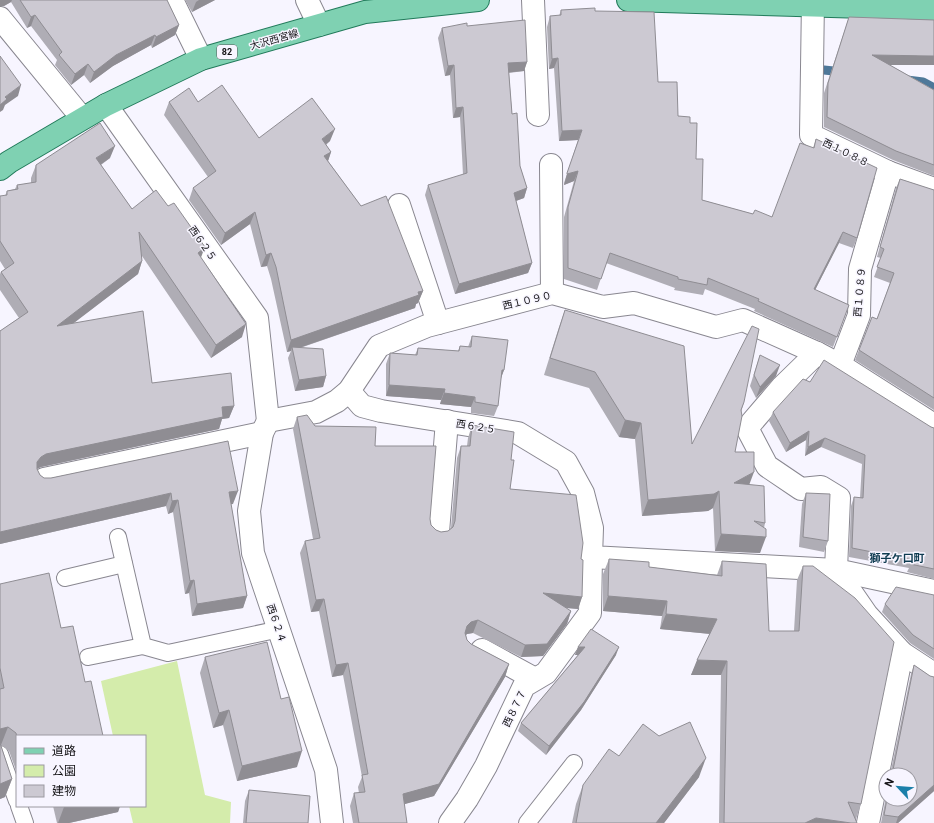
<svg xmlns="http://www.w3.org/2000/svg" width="934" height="823" font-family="Roboto,'Noto Sans JP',sans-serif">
<rect width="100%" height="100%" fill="#f7f5ff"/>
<polygon fill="#d4ecab" points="177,661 205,795 231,802 230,823 133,823 129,806 145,806 145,736 113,736 101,681"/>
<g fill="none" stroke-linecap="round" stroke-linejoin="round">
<g stroke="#4e7899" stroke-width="9">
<polyline points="824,70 843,72"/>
<polyline points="907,80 923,82 934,88"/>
</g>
<g stroke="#898790" stroke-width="18">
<g id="lane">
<polyline points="118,537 143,646 168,653 280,629"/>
<polyline points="65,578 124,564"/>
<polyline points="88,657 143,646"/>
<polyline points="0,754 17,801"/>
<polyline points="19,806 25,823"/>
<polyline points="527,823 574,763"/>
</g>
</g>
<g stroke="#898790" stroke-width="24">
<g id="street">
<polyline points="172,0 201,59"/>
<polyline points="307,0 319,25"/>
<polyline points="533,0 538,115"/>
<polyline points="813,0 811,135 888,172 934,189"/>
<polyline points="0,18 82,118"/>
<polyline points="106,105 257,318 268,421"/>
<polyline points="551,165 552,293"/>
<polyline points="399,205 438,323"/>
<polyline points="817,353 782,387 747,428 767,466 801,489 821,487 839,498 836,570 934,591"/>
<polyline points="840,365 859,315 860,269 888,172"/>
<polyline points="349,391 362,406 381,411 518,433 566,462 583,493 592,528 591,557 836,570 867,615 902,653 934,674"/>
<polyline points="268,421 316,412 337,401 349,391 379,346 427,326 552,293 603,307 634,303 716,327 743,320 817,353 840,365 934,425"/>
<polyline points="268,421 262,433 249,511 253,553 326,770 332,823"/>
<polyline points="44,479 262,433"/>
<polyline points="438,532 447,421"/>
<polyline points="482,650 535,679"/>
<polyline points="450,823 467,799 486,766 524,686 546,673 590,613 591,557"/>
<polyline points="868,823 902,653"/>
</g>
</g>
<g stroke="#217a5a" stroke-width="24">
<g id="primary">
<polyline points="628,0 934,9"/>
<polyline points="0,169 9,162 106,105 201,59 365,12 478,0"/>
</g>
</g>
<use href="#lane" stroke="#fff" stroke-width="16"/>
<use href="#street" stroke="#fff" stroke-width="22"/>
<use href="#primary" stroke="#7fd1b2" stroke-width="22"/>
</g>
<g fill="#afadb5">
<polygon points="0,0 167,0 179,25 175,35 152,48 151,45 113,66 90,83 84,75 71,85 55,65 57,60 31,26 27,28 11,2 4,6"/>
<polygon points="185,0 215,0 192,12"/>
<polygon points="561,10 595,11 658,82 678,116 690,123 696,159 702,200 753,214 772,217 813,148 816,139 857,238 853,248 839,243 815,290 849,305 833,347 754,311 755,309 705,289 703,295 674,290 675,288 606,263 597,290 564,279 564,217 574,181 564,185 564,183 578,140 559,141 554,68 549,69 547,27 550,16 559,16"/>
<polygon points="849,17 934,65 890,65 934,90 934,176 893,160 824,127 824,93"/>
<polygon points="467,26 527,62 524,71 509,73 512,114 520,166 527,188 524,198 516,201 532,263 528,273 455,294 425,195 428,185 463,175 460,117 453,118 450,75 445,76 438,38 442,28"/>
<polygon points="169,102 198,102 259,138 330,141 326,145 331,152 328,161 423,291 418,303 416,304 415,308 300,348 326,376 323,387 295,391 288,358 291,351 287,352 271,279 267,266 261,267 250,224 221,245 189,200 193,188 208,177 164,115"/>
<polygon points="110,158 101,165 132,209 201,258 242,337 211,358 142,256 142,261 138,274 73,323 152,383 234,406 229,418 222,419 219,429 41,467 37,469 40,475 44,478 51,478 228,441 233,504 231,504 247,596 243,608 192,616 189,593 185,594 173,512 168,514 166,506 0,544 0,331 19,318 0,290 0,274 1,272 5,269 0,261 0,196 5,196 7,191 15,189 17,185 31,183 31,178 36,165"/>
<polygon points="900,179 934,190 934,410 855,360 872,317 877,319 890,283 874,277 881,258 877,257 896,188"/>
<polygon points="565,310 692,444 744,402 741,412 735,452 749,484 765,523 764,528 760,553 715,551 713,508 708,511 642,516 635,439 619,437 589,388 544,375 559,327"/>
<polygon points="472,336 504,370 500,380 498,406 494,416 471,413 471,407 440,404 441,400 386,396 386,364 390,353 415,355 418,348 458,351 460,346 468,347"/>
<polygon points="760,355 776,376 756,398 750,386"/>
<polygon points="810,382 934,428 934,579 907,572 909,568 849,557 851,506 854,497 860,498 862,464 821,447 805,456 806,440 786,452 769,421 773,412"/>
<polygon points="297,417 315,426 375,446 430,519 431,525 436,530 441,532 448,531 451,528 457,458 461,446 467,446 468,438 472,425 511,460 510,489 581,559 582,597 578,609 565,608 571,611 567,624 543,656 521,657 473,633 467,634 466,635 467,640 471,644 509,664 505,677 434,796 404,804 407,823 353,823 350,806 354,793 359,793 358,787 362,777 343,675 332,677 319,611 311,612 300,553 305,541 313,539 293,429"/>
<polygon points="806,493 828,541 824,552 799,547 802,504"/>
<polygon points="609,559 649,567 717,575 722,561 769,631 794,631 797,580 803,566 861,804 856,819 855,819 857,823 719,823 721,675 691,675 710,634 660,629 662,616 603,611 603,574"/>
<polygon points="0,584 17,736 17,773 9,751 1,745 12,779 5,797 0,799"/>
<polygon points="934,595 934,659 910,643 882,612 885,604"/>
<polygon points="578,647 616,655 581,710 546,755 518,731 521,723 578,655 575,655"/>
<polygon points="205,657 297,767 237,781 223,725 213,728 200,673"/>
<polygon points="914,665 930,676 934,677 934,791 898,823 881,823 886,797 886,799 910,799 910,775 890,775 911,674"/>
<polygon points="619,756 699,777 664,823 572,823 576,804 583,785"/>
<polygon points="249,790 308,823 243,823 245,801"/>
<polygon points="53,806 120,806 118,812 69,823 57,823"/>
</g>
<g fill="#8f8d93">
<polygon points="0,0 12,0 11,2 4,6 0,6"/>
<polygon points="199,0 215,0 192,12 196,2"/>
<polygon points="35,15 31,26 27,28 31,17"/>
<polygon points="179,25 175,35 152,48 156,37"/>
<polygon points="155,35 151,45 113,66 90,83 94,72 116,55"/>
<polygon points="872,55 934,56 934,65 869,65"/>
<polygon points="558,58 554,68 549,69 552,59"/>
<polygon points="527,62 524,71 504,73 508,63"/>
<polygon points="88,64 84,75 71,85 75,74"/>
<polygon points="454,65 450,75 445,76 448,66"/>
<polygon points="21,85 18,96 5,105 3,110 0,112 0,105 5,97"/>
<polygon points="463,107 460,117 453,118 456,108"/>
<polygon points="335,129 330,141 317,151 322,139"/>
<polygon points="582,130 578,140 559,141 562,131"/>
<polygon points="115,146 110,158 91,171 96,158"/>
<polygon points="331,152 327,164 324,156"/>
<polygon points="578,171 574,181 564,185 567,174"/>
<polygon points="527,188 524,198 510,203 514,193"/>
<polygon points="255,212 250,224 221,245 225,233"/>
<polygon points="843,232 839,243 810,300 814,289"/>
<polygon points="205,247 200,260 198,253"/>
<polygon points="271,253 267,266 261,267 266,255"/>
<polygon points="142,261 138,274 53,339 57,326"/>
<polygon points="532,263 528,273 455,294 459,284"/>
<polygon points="423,291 418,303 416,304 415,308 293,350 292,347 291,351 287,352 291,340 418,292"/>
<polygon points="246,324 242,337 211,358 216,345"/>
<polygon points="780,365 776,376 756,398 760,387"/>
<polygon points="502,370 504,370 500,381"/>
<polygon points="326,376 323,387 295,391 299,380"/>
<polygon points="389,385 445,389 441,400 386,396"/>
<polygon points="444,393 475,397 471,407 440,404"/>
<polygon points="234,406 229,418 222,419 219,429 41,467 36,469 37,462 41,457 46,454 222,407"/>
<polygon points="625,420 641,423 635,439 619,437"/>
<polygon points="809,431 806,440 786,452 790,443"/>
<polygon points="825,438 821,447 805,456 808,447"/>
<polygon points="754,472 748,488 734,483"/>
<polygon points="238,491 233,504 225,505 229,492"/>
<polygon points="719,491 713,508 708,511 642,516 648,500"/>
<polygon points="171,493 166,506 0,544 0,532"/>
<polygon points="178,500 173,512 168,514 172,501"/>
<polygon points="721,534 766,537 760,553 715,551"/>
<polygon points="194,580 189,593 185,594 190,581"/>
<polygon points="543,593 582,597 578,609 538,605"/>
<polygon points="247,596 243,608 192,616 197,604"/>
<polygon points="608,596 667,601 662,616 603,611"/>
<polygon points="324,599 319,611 311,612 316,600"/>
<polygon points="571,611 567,624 543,656 521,657 525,645"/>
<polygon points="666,614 717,619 711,634 660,629"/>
<polygon points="478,620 473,633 467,634 462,639 467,626 471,622"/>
<polygon points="578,647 585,647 582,655 575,655"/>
<polygon points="619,647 616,655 581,710 546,755 549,746"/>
<polygon points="697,660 727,661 721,675 691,675"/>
<polygon points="348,663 343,675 332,677 336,665"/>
<polygon points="509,664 505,677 434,796 398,806 403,794"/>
<polygon points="229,710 223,725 213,728 219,713"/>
<polygon points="8,727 1,745 0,745 0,729"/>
<polygon points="302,751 297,767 237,781 242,766"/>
<polygon points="706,758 699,777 664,823 656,823"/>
<polygon points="12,779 5,797 0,799 0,784"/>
<polygon points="934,785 934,791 898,823 896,823 898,817"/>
<polygon points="71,806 120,806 118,812 69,823 58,823 64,807"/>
<polygon points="816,818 851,823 805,823"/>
</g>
<g fill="#ccc9d2" stroke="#8f8d93">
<polygon points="20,0 167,0 179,25 156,37 155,35 116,55 94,72 88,64 75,74 59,55 62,52 35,15 31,17"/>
<polygon points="595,8 595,11 654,12 658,82 677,82 678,116 690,117 690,123 697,123 696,159 703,159 702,200 753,214 755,210 772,217 800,143 814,148 816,139 877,168 857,238 843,232 814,289 849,305 837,337 758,301 759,299 708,278 707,285 678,279 678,277 610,253 601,279 568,268 568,207 578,171 567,174 567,173 582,130 562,131 558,58 552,59 550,16 561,15 561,10"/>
<polygon points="849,17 934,20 934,56 872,55 934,90 934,165 896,151 827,117 828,83"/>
<polygon points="525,20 527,62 508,63 512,114 517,113 520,166 527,188 514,193 532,263 459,284 428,185 467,173 463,107 456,108 454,65 448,66 442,28 467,23 467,26"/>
<polygon points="0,56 21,85 5,97 7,99 0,105"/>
<polygon points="222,85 259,138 312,98 335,129 322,139 331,152 324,156 361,206 386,196 423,291 418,292 419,295 291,340 276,267 271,253 266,255 255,212 225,233 193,188 216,171 169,102 189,88 198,102"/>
<polygon points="100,123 115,146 96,158 132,209 156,190 168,206 174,203 205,247 198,253 246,324 216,345 139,232 142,261 57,326 143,311 152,383 231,373 234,406 222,407 223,417 46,454 41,457 37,462 37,469 40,475 44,478 51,478 228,441 238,491 229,492 247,596 197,604 194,580 190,581 178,500 172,501 171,493 0,532 0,331 28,312 1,272 14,263 0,241 0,196 7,195 7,191 18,189 17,185 36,182 36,165"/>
<polygon points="900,179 934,190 934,398 859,350 872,317 877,319 894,273 877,267 884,249 880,247"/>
<polygon points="565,310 684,346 692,444 752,326 759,329 744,402 741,410 742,416 735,452 754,452 754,472 734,483 764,486 765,523 754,521 766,529 766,537 721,534 719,491 714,494 648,500 641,423 625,420 595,372 550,358"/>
<polygon points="472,336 508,340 504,370 502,370 498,406 475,402 475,397 444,393 445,389 389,385 390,353 417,355 418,348 459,351 460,346 471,347"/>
<polygon points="292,347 323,349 326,376 299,380"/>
<polygon points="760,355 780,365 760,387 754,375"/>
<polygon points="824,360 931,427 934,428 934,569 910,564 913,560 852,548 854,497 863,498 865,455 825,438 808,447 809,431 790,443 773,412 803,379 810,382"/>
<polygon points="307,415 315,426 376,427 375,446 436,446 430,519 431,525 436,530 441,532 448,531 453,527 455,521 461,446 470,446 472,425 514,432 511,460 514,460 510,489 576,495 583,543 581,559 583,560 582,597 543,593 571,611 547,644 525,645 478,620 471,622 467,626 465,633 467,640 471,644 509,664 439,784 403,794 407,823 359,823 354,793 365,792 362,775 368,774 348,663 336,665 324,599 316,600 305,541 320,538 297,417"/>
<polygon points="806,493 830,494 828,541 803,537"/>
<polygon points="609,559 649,562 649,567 722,576 722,561 766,564 769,631 799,631 803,566 813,566 855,598 894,642 861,804 848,802 857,823 851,823 816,818 805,823 724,823 727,661 697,660 717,619 666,614 667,601 608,596"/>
<polygon points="49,573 61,628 73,626 85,682 91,681 103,736 17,736 17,737 16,733 8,727 0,729 0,689 4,688 0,668 0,584"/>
<polygon points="896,587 934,595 934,649 913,635 885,604"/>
<polygon points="591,629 619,647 584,702 549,746 521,723 585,647 578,647"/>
<polygon points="267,642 281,699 289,697 302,751 242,766 229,710 219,713 205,657"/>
<polygon points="914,665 930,676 934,677 934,785 898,817 884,815 887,799 910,799 910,775 892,775"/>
<polygon points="690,722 706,758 656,823 576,823 583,785 609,749 619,756 643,724 659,736"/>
<polygon points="0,743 12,779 0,784"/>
<polygon points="249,790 310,796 308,823 246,823"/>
<polygon points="64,806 71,806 64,807"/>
</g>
<g text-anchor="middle" stroke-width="3" stroke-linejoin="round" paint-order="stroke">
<rect fill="#f7f5ff" stroke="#57565b" stroke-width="1" x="217" y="45" width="20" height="14" rx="3"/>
<g font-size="9" font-weight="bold" fill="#131215">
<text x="227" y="55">82</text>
</g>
<g font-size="10" fill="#131215" stroke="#f7f5ff">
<text transform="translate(274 39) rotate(-16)" y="4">大沢西宮線</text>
<text transform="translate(846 152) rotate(26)" y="4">西１０８８</text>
<text transform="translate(203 243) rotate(55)" y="4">西６２５</text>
<text transform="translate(859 292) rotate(-85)" y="4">西１０８９</text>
<text transform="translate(527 300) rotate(-13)" y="4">西１０９０</text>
<text transform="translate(476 426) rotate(9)" y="4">西６２５</text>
<text transform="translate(277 623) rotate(71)" y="4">西６２４</text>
<text transform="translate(514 708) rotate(-64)" y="4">西８７７</text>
</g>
<g font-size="11" font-weight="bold" fill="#0e3b50" stroke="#f7f5ff">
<text x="897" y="562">獅子ケ口町</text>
</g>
</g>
<rect x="16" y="735" width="130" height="72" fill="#f7f5ff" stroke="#9c9aa1"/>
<rect x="24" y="748" width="20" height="6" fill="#7fd1b2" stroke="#9c9aa1"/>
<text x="52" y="755" font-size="12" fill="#131215">道路</text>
<rect x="24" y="765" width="20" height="12" fill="#d4ecab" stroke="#9c9aa1"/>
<text x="52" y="775" font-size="12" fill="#131215">公園</text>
<rect x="24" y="785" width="20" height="12" fill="#ccc9d2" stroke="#9c9aa1"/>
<text x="52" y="795" font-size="12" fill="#131215">建物</text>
<g transform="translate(898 787) rotate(296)"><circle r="19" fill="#f7f5ff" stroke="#9c9aa1"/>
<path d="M0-3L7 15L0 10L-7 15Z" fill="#1b80aa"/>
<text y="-6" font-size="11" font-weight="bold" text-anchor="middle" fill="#131215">N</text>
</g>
</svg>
